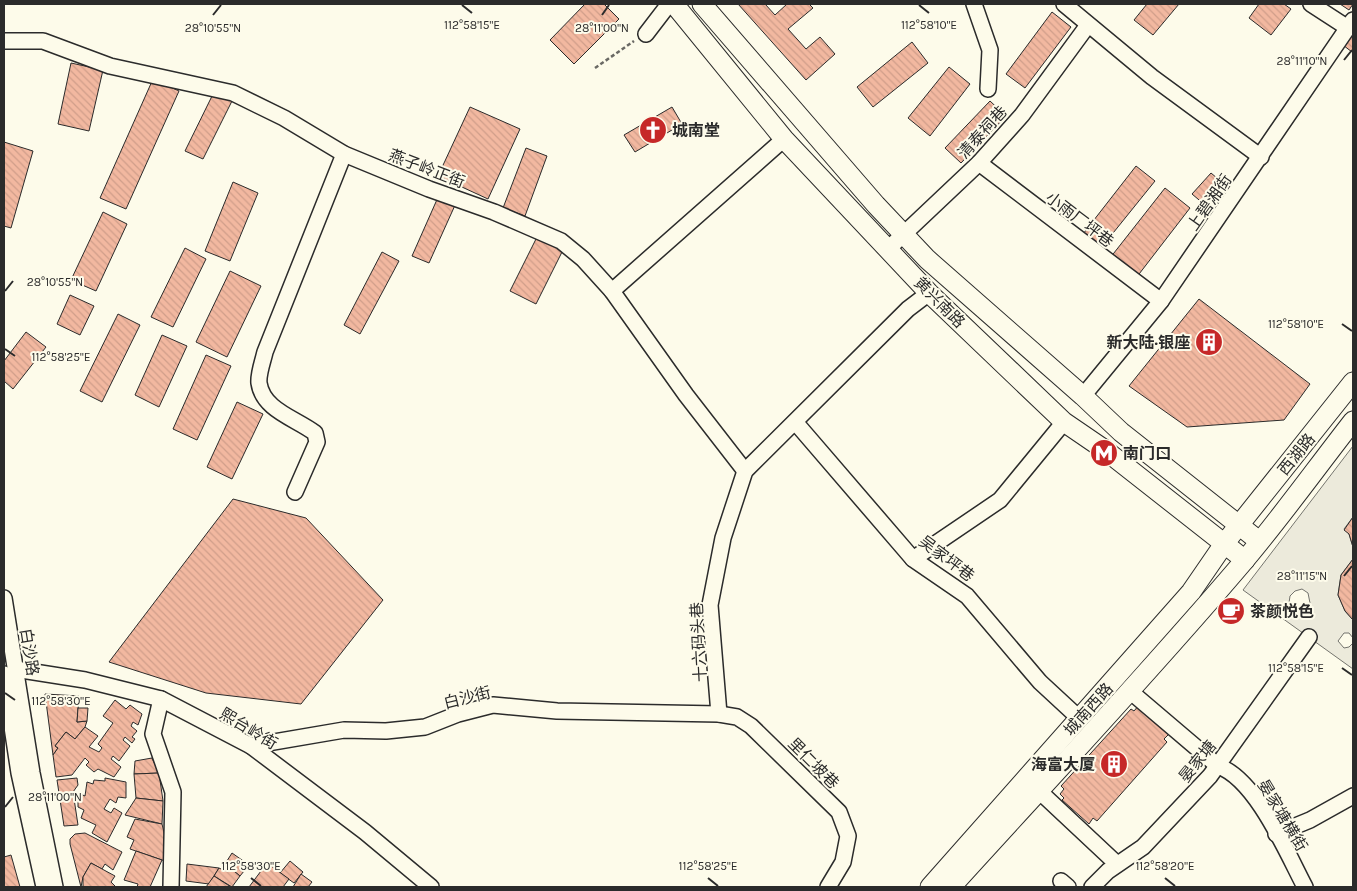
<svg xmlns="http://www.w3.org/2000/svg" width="1357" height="891" font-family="Karla,'Noto Sans SC',sans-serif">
<defs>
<pattern id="building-back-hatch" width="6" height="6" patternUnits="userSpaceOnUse" patternTransform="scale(1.25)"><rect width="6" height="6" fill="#f2b8a0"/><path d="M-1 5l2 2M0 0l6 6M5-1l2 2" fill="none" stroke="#d09e8a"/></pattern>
</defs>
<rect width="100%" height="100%" fill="#fdfbea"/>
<path fill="#eceadb" stroke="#74746e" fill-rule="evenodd" d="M1353,446V517L1344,529L1349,534L1353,547V559L1341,575L1338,595L1345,611L1353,620V638L1349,633H1344L1338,641L1344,648L1349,647L1353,643V669L1243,590ZM1302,589L1308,593L1310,603L1306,609L1296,610L1289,603L1290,596L1295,591Z"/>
<g fill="url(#building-back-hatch)" stroke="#2b2b2b">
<polygon points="585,4 604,4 619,19 574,64 550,40"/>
<polygon points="738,4 765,4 775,15 787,4 809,4 813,8 788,29 806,49 820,37 835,54 806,80"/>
<polygon points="1147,4 1179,4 1153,35 1134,20"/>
<polygon points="1259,4 1284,4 1291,9 1271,35 1249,18"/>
<polygon points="1340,4 1353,4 1349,10"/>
<polygon points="1052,12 1071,27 1025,88 1006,74"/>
<polygon points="1353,25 1353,51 1352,52 1339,42"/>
<polygon points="912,42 928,63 873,107 857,87"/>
<polygon points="71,63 103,70 89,131 58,124"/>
<polygon points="949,67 970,84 930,136 908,118"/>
<polygon points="153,79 179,91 126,209 100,198"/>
<polygon points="214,92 232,101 203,159 185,151"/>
<polygon points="990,101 1006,116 961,163 945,148"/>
<polygon points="470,107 520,129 488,199 438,176"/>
<polygon points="672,107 682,124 635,152 624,135"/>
<polygon points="4,142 33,151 11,228 4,226"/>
<polygon points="526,148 547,156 525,216 503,208"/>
<polygon points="1136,166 1155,181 1101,248 1083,234"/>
<polygon points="1211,173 1224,184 1205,205 1192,194"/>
<polygon points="233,182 258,193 230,261 205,251"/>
<polygon points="1165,188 1190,208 1136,278 1110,258"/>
<polygon points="439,195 456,203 429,263 412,256"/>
<polygon points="103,212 127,224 96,291 71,280"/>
<polygon points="537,237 563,250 536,304 510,291"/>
<polygon points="185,248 206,259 173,327 151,317"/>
<polygon points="382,252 399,261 360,334 344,325"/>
<polygon points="230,271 261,286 227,357 196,342"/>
<polygon points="70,295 94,306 80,335 57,324"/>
<polygon points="1199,299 1310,384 1284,420 1187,427 1129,386"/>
<polygon points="118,314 140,325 102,402 80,391"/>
<polygon points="26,332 46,347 13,389 4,381 4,361"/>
<polygon points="162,335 187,346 159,407 135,395"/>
<polygon points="206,355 231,366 197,440 173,429"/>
<polygon points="237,402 263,414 232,479 207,467"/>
<polygon points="233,499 306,518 383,600 301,704 206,693 109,662"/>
<polygon points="1353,517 1353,547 1349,534 1344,530"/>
<polygon points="1353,559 1353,620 1345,611 1338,595 1341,575"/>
<polygon points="45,694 79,696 77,722 87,721 85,727 75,739 66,732 55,746 58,748 53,755"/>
<polygon points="115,700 126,709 130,705 142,714 138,725 133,722 131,726 137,731 132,737 135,739 132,743 125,737 123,740 130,746 119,761 113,756 111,759 121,767 114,777 98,769 94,772 86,765 89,762 85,758 72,775 56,777 53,755 58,748 55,746 66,732 75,739 85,727 98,736 89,747 99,752 102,748 98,744 113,723 103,716"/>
<polygon points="1139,705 1170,733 1164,739 1167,742 1097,821 1093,818 1089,824 1062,800 1064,798 1060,794 1064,789 1061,786 1131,709 1134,711"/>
<polygon points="78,708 88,708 87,721 77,722"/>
<polygon points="152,758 159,773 134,774 135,761"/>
<polygon points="159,773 163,801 136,798 134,774"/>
<polygon points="77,778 78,785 73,792 78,825 64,826 57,780"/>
<polygon points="105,778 126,782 126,798 118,797 116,803 110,799 104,809 111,813 114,808 122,813 107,842 92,833 96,825 81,818 84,810 78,807 78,793 85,796 87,782 93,784 94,780 105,781"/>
<polygon points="136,798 163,801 162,824 125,815"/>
<polygon points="135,819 162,824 166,841 165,861 130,849 134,840 127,837"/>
<polygon points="85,833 122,852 113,870 105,864 102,869 91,863 83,877 81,887 70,844 70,839 75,834"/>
<polygon points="136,851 162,860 150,887 137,887 138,884 124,880"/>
<polygon points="232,853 249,865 240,876 225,864"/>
<polygon points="11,855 20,887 4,887 4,857"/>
<polygon points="290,861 303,872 294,883 280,873"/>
<polygon points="91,863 115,876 111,882 116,887 83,887 83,877"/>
<polygon points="267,863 289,879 283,887 249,887"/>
<polygon points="187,864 219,868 209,884 186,881"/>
<polygon points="229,867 240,876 232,887 214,876 219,868 225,871"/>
<polygon points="301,874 312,882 308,887 293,887"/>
<polygon points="214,876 231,887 206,887"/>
</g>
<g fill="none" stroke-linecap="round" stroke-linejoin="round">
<g stroke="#2b2b2b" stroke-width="18">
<g id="minor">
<polyline points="974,4 990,50 988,89"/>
<polyline points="1064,4 1152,77 1261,157"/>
<polyline points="1311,4 1348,28"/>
<polyline points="646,34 669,4"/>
<polyline points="4,41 43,41 110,66 233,93 284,118 344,154 429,189 494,212 561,241 583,259 612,291 686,395 745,471"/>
<polyline points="979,163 1161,301"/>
<polyline points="888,249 979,163 1022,115 1088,25"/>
<polyline points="612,291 784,139"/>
<polyline points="1083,396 1161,301 1353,20"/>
<polyline points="796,423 913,559 967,596 1040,682 1080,719"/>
<path d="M295,492L317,442L315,433C295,418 263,410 259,383C258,374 263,361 265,352L344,154"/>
<polyline points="913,559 1000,500 1064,422"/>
<polyline points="4,598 32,773 55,887"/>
<polyline points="15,669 85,680 161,699 251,746 365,832 431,887"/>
<polyline points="4,674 19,773 44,887"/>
<path d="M1131,692L1218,766C1256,779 1287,853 1305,887"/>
<polyline points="161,699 153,734 173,792 171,887"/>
<polyline points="719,714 710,605 723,538 745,471 908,309 929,293"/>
<polyline points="251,746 344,730 386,731 425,727 458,714 493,705 557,711 719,714 737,717 751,726 839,812 848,836 843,862 828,887"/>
<polyline points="1038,790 1117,864"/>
<polyline points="1276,834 1310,820 1353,796"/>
<polyline points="1061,881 1068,887"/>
<polyline points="1092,887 1108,871 1143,847 1210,776 1309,637"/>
</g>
</g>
<g stroke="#2b2b2b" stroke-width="21">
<g id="major">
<polyline points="674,4 784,139 929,293 1064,422 1105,450 1245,560"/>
<polyline points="702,4 876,205 927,259 1083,396 1121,432 1259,541"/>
<polyline points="930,887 1191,592 1224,544 1353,382"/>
<path d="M951,887C1049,779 1149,673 1244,561C1282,516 1317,467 1353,421"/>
</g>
</g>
<polyline stroke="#6a6964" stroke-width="2.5" stroke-dasharray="4 2.5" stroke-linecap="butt" points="595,68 634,41"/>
<use href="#minor" stroke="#fdfbea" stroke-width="15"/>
<use href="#major" stroke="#fdfbea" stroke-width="19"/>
</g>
<path fill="none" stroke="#2b2b2b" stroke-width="2" d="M462,5L472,13M919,5L929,13M213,15L221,5M602,15L609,5M1344,60L1352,50M5,291L13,281M1342,324L1352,331M5,349L15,356M1344,576L1352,566M1342,668L1352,675M5,693L15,700M5,807L13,797M251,878L261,886M708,878L718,886M1165,878L1175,886"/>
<defs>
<g id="church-disc" transform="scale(1.4375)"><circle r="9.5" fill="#c62828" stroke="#fdfbea"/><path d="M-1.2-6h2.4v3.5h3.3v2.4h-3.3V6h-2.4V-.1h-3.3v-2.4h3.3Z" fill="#fff"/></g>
<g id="building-disc" transform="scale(1.4375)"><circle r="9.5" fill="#c62828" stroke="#fdfbea"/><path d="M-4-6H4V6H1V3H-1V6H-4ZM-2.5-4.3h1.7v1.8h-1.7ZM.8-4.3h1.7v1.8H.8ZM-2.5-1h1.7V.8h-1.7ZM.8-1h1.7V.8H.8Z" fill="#fff"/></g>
<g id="metro-disc" transform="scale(1.4375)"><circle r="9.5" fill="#c62828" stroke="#fdfbea"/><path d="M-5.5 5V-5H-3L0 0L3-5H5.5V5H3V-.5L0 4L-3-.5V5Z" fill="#fff"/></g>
<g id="cafe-disc" transform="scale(1.4375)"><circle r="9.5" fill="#c62828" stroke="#fdfbea"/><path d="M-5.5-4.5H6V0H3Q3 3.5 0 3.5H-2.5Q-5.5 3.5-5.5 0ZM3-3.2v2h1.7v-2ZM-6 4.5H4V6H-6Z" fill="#fff"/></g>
</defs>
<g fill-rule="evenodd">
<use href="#church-disc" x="653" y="130"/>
<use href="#building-disc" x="1209" y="342"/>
<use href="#metro-disc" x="1104" y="453"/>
<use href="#cafe-disc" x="1231" y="611"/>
<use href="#building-disc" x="1114" y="764"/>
</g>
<g text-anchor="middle" stroke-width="4" stroke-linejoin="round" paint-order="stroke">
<g font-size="16" font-weight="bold" fill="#2b2b2b" stroke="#fdfbea" text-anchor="start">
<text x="672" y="136">城南堂</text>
<text x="1190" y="348" text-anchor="end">新大陆·银座</text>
<text x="1123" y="459">南门口</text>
<text x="1250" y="617">茶颜悦色</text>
<text x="1095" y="770" text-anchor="end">海富大厦</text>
</g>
<g font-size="16" fill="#2b2b2b" stroke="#fdfbea">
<text transform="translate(982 132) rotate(-48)" y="6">清泰祠巷</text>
<text transform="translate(427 168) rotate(21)" y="6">燕子岭正街</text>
<text transform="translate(1209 202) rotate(-55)" y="6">上碧湘街</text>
<text transform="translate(1080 219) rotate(37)" y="6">小雨厂坪巷</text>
<text transform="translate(940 302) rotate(45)" y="6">黄兴南路</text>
<text transform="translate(1296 454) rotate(-51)" y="6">西湖路</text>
<text transform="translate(947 558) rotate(37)" y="6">吴家坪巷</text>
<text transform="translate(698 642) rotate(-93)" y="6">十六码头巷</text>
<text transform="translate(30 652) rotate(81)" y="6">白沙路</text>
<text transform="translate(467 697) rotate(-14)" y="6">白沙街</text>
<text transform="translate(1088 709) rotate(-48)" y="6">城南西路</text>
<text transform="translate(249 728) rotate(31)" y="6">熙台岭街</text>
<text transform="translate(1197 761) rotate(-51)" y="6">晏家塘</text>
<text transform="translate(814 763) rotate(45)" y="6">里仁坡巷</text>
<text transform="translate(1283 815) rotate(59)" y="6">晏家塘横街</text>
</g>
</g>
<g font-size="12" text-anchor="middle" fill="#2b2b2b" stroke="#fdfbea" stroke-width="4" stroke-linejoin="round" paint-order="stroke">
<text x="472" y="29">112°58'15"E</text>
<text x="929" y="29">112°58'10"E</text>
<text x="213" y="32">28°10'55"N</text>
<text x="602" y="32">28°11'00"N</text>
<text x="1302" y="65">28°11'10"N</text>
<text x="55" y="286">28°10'55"N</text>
<text x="1296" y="328">112°58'10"E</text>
<text x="61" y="361">112°58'25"E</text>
<text x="1302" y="580">28°11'15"N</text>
<text x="1296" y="672">112°58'15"E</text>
<text x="61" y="705">112°58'30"E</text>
<text x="55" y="801">28°11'00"N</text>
<text x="251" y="870">112°58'30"E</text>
<text x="708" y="870">112°58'25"E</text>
<text x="1165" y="870">112°58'20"E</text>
</g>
<rect width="1357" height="891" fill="none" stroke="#2b2b2b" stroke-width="10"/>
</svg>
